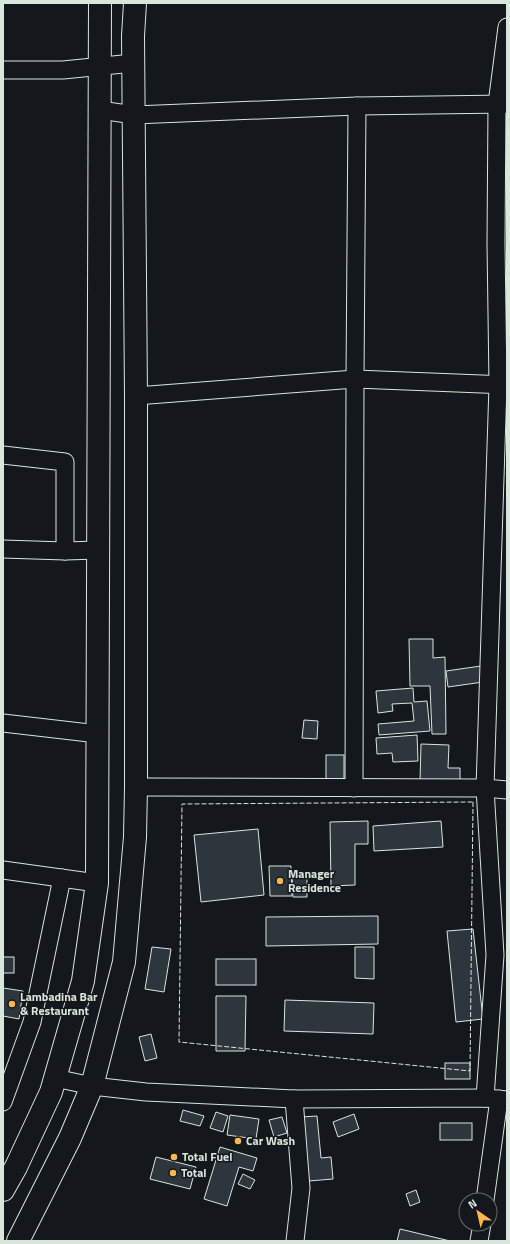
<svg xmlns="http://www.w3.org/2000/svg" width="510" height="1244" font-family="'Titillium Web',sans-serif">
<rect width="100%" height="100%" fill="#14181c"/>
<g fill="#2c363c" stroke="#d8e6dc">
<polygon points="409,639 433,639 433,658 445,657 446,734 432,734 430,686 410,686"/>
<polygon points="481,666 483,682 448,687 446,671"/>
<polygon points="413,688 414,702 427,701 430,731 379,735 378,724 414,721 412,703 392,704 393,711 378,713 376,691"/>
<polygon points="304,720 318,721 317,739 302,738"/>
<polygon points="417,735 418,761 393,762 392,753 377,754 376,738"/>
<polygon points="421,744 449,745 448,768 460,768 460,783 420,782"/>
<rect x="326" y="755" width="18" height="28"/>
<polygon points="368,821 368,844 355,844 355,885 331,886 330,822"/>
<polygon points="441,821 443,847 374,851 373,826"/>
<polygon points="258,829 264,895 201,902 194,835"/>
<polygon points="269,866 291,866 292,896 270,896"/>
<polygon points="307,873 307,897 293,897 292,874"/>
<polygon points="378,916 378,944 266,946 266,917"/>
<polygon points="473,929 483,1019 456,1022 447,931"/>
<polygon points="152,947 171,949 164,992 145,989"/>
<polygon points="355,947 374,947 374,979 355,978"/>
<rect x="3" y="957" width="11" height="16"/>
<rect x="216" y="959" width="40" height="26"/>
<polygon points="3,988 23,991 19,1019 3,1016"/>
<polygon points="216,996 246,996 245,1051 216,1051"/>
<polygon points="285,1000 374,1003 373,1034 284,1031"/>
<polygon points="151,1034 157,1058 145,1061 139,1037"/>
<rect x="445" y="1063" width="25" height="16"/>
<polygon points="183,1110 204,1116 200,1126 180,1121"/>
<polygon points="216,1112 228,1116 223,1132 210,1128"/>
<polygon points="354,1114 359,1129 338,1137 333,1122"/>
<polygon points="230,1115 259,1119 256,1139 227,1135"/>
<polygon points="317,1116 321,1158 331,1157 333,1179 309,1181 301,1117"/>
<polygon points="282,1117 287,1133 274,1137 269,1120"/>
<rect x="440" y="1123" width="32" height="17"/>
<polygon points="220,1147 257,1158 253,1171 239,1167 227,1206 204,1199"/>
<polygon points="156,1157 196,1167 190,1189 150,1179"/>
<polygon points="243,1174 255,1180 250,1189 238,1184"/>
<polygon points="416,1190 420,1202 410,1206 406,1194"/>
<polygon points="400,1229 450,1241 397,1241"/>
</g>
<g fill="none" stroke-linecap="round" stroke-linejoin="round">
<g stroke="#d8e6dc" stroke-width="19">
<g id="street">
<polyline points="3,70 63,70 133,63"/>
<polyline points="100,110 134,115 357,106 507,104"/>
<polyline points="136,396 355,379 507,385"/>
<polyline points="3,455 65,462 65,551"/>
<polyline points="3,549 65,551 98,550"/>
<polyline points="3,723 98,734"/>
<polyline points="136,787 485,788 507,790"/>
<polyline points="354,788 355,379 357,106"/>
<polyline points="3,870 97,883"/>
<polyline points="55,1078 92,1086 146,1092 294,1099 485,1098 507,1100"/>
<polyline points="485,1098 495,955 485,788 498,385 496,243 497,104 507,27"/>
<polyline points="294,1099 301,1188 295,1241"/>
<polyline points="3,1102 32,1022 62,878"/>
<polyline points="485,1200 499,1099"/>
<polyline points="479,1241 482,1224"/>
</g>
</g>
<g stroke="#d8e6dc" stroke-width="24">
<g id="highway">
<polyline points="3,1190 16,1167 51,1092 83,981 97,883 100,3"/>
<polyline points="18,1241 70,1138 92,1086 124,962 135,837 136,787 136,396 133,36 135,3"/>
</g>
</g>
<use href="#street" stroke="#14181c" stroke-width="17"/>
<use href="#highway" stroke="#14181c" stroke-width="22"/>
<polygon stroke="#d8e6dc" stroke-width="1" stroke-dasharray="5 2" stroke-linecap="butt" points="473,802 470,1071 179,1042 182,804"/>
</g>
<g fill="#ffb74d" stroke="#14181c" stroke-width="1.5">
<circle cx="280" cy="881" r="4"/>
<circle cx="12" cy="1004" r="4"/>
<circle cx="238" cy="1141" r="4"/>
<circle cx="174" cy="1157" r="4"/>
<circle cx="173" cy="1173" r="4"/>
</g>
<g text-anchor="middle" stroke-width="3" stroke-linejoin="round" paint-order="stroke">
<g font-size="12" font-weight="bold" fill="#d8e6dc" stroke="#14181c" text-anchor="start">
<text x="288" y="878">Manager<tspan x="288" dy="14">Residence</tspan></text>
<text x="20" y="1001">Lambadina Bar<tspan x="20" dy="14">&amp; Restaurant</tspan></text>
<text x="246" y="1145">Car Wash</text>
<text x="182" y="1161">Total Fuel</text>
<text x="181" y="1177">Total</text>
</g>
</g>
<rect width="510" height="1244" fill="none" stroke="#d8e6dc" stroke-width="8"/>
<g transform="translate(478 1212) rotate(326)"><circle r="19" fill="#14181c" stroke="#626a69"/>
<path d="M0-3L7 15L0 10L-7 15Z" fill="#ffb74d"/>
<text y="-6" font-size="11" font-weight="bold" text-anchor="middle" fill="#d8e6dc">N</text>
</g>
</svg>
